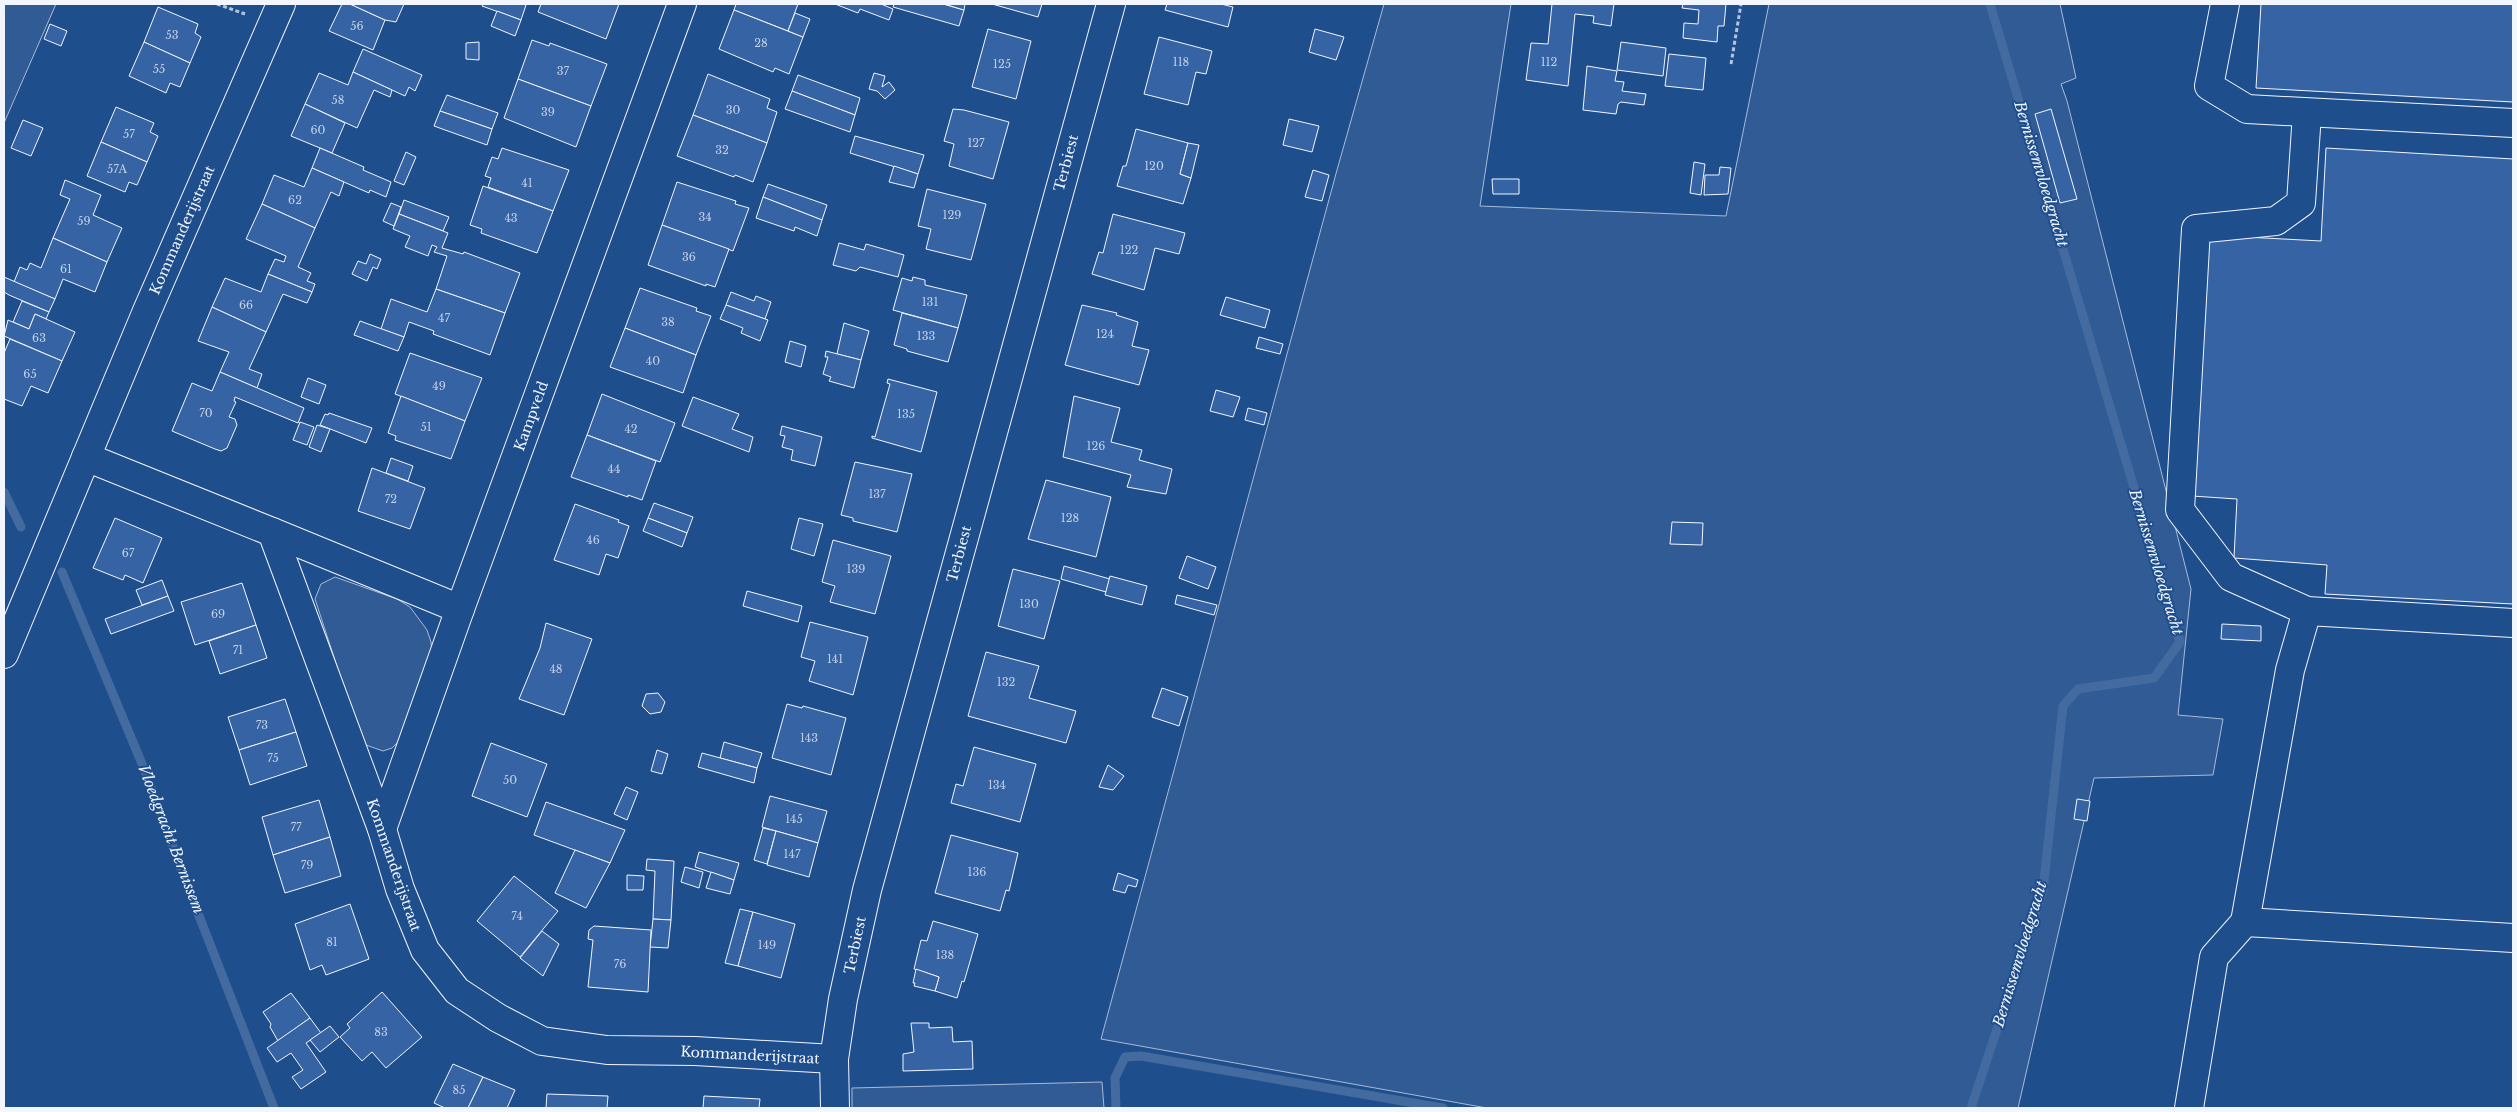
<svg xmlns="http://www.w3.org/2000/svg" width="2517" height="1112" font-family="'Libre Baskerville',serif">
<rect width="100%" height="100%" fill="#1f4e8c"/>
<g fill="#305b95" stroke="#a8bbd7">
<polygon points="4,4 56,4 4,123"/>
<polygon points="1384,4 1511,4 1480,206 1726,216 1769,4 2060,4 2076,78 2061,84 2067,101 2191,589 2178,715 2223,719 2213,775 2094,778 2018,1108 1487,1108 1101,1039 1337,170"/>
<polygon points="335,577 397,599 410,607 427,630 431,642 432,652 399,741 392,748 383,751 366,745 360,737 315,599 321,584"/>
<polygon points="1102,1082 1104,1108 852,1108 852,1088"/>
</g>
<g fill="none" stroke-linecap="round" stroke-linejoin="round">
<g stroke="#446ba0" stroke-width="9">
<polyline points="4,492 21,527"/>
<polyline points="62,572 145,771 187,885 274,1108"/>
<polyline points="1116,1108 1115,1078 1125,1057 1141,1056 1443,1108"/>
<polyline points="1971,1108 2043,890 2063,706 2078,689 2154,678 2180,642 1990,4"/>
</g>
</g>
<g fill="#3563a3" stroke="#f2f6ff">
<polygon points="342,4 350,4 385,20 373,50 329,31"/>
<polygon points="350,4 404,4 396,22 385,20"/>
<polygon points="483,4 522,4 526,5 521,20 482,6"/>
<polygon points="541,4 619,4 606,39 538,12"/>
<polygon points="736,4 798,4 788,31 734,10"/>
<polygon points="835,4 881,4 893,9 889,20 860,9 858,13"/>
<polygon points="894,4 943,4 964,10 959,26 893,7"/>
<polygon points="944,4 965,4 964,10"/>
<polygon points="992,4 1042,4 1038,17"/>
<polygon points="1167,4 1221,4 1233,7 1228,27 1165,10"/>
<polygon points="1552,4 1614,4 1611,26 1593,23 1594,16 1575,14 1568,86 1526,80 1531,43 1548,44"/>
<polygon points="1683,4 1726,4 1724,26 1718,26 1717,42 1683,38 1684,23 1698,24 1699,10 1682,8"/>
<polygon points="2261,4 2513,4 2513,102 2256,88"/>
<polygon points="158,7 198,24 195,33 201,37 190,63 144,42"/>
<polygon points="734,10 803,37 789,74 775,68 773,72 719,49"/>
<polygon points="497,11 521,20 515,36 491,26"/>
<polygon points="795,13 810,19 803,37 788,31"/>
<polygon points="50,24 67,31 61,46 44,39"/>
<polygon points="988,29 1031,41 1016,99 972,87"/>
<polygon points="1315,29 1344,37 1336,60 1309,52"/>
<polygon points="1159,37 1212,51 1206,74 1196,72 1188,105 1144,94"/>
<polygon points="532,40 549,46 550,43 607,64 591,106 518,79"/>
<polygon points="144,42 190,63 180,87 170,83 166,93 129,76"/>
<polygon points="479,42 479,60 466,59 466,43"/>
<polygon points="1621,42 1666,48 1663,76 1617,70"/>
<polygon points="363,49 422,75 415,91 409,87 405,96 353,72"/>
<polygon points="1669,54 1706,58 1703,90 1665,86"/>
<polygon points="1587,66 1617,71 1615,81 1624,82 1622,91 1646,94 1644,105 1621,102 1618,104 1616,114 1583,110"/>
<polygon points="353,72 392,90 390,97 374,90 357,128 305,104 319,73 348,85"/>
<polygon points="874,73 885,76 882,87 889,82 895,90 885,99 877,91 869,89"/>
<polygon points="708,74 770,99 767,108 777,112 767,143 693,115"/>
<polygon points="798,75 860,98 855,115 792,91"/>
<polygon points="518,79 591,106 576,147 504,118"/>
<polygon points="792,91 855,115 850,132 785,109"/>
<polygon points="447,95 498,113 492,129 440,111"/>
<polygon points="305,104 345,123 332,153 291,136"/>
<polygon points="116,107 154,123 150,132 158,136 147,162 101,142"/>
<polygon points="953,109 964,110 1009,122 993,179 949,166 954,144 944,141"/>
<polygon points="2051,109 2077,199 2060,203 2035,114"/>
<polygon points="440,111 492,129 487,145 434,126"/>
<polygon points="693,115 767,143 753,182 735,175 734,177 677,156"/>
<polygon points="1289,119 1319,126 1312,152 1283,145"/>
<polygon points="23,120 43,128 31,156 11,148"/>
<polygon points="1136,129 1188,143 1180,174 1191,178 1183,204 1117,186 1123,166 1126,166"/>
<polygon points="855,136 924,155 918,174 850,153"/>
<polygon points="101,142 147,162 137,185 129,182 125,192 87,176"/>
<polygon points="1188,143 1199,145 1191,178 1180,174"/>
<polygon points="320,148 364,167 363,170 391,182 386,197 370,190 369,193 312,168"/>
<polygon points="502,148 569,170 553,211 488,187 491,178 485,176 492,157 498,159"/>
<polygon points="2326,148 2513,159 2513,604 2325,594 2327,565 2234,558 2237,499 2192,496 2208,235 2321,241"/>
<polygon points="406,152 416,157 404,185 394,181"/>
<polygon points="1694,162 1705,164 1701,195 1690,193"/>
<polygon points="894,166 918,174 914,188 889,182"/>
<polygon points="1720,167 1731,168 1728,194 1704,195 1705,175 1719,175"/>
<polygon points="312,168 344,182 339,196 331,192 315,228 262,204 274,175 304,187"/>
<polygon points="1313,170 1329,175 1322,201 1305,197"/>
<polygon points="1492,179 1519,179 1519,194 1493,194"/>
<polygon points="65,180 101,195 93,215 122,228 107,262 53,238 70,199 60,195"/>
<polygon points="677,182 736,201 735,204 749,208 733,251 662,225"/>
<polygon points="768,184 827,205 822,220 763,197"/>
<polygon points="483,186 553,211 537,253 481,233 482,229 470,225"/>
<polygon points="927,189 986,204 971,260 926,249 931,229 918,226"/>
<polygon points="763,197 822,220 817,236 795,227 794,231 756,218"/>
<polygon points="404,200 449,217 443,231 399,214"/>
<polygon points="391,203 401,207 394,226 383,221"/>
<polygon points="262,204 315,228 298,267 311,273 307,281 315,284 312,292 268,274 275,259 284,262 286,256 246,239"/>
<polygon points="399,214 448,233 442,248 463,254 464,252 520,273 505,313 436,289 447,256 434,252 437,247 432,245 428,256 405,247 410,236 393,229"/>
<polygon points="1113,214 1185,233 1179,254 1155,248 1144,290 1092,274 1099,252 1103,253"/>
<polygon points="662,225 729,249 715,287 706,284 706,286 648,265"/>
<polygon points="53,238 107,262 95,292 63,279 55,299 14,282 20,267 27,270 30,263 41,268"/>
<polygon points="839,243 864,250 866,244 904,255 898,277 860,267 856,271 833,265"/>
<polygon points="370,254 381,259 377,269 373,267 367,281 352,274 358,261 366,264"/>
<polygon points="268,274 312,292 307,303 283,294 266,332 212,307 225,278 261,292"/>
<polygon points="4,277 55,299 49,312 9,295 4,292"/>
<polygon points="913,277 925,280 925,285 967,295 958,328 893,310 902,278 912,281"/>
<polygon points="640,288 697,308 696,311 711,316 696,355 625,328"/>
<polygon points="436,289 505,313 490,355 433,334 434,331 409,322 404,337 381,329 391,299 427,312"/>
<polygon points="731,292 754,301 756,296 771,302 765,319 726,305"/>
<polygon points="1226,297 1270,310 1265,328 1220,315"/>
<polygon points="22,301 49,312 46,319 35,314 29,329 13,322"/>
<polygon points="726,305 768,320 760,341 741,333 743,328 720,319"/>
<polygon points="1082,305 1117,313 1116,315 1138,322 1132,346 1149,350 1139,385 1065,365"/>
<polygon points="212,307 266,332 249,369 262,374 257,388 220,372 229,352 198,341"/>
<polygon points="902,313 958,328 948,362 907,351 907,349 894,345"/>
<polygon points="35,314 75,332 62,361 4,336 8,320 29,329"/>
<polygon points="360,321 404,337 398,351 354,335"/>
<polygon points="844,323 869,331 861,360 837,354"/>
<polygon points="625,328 696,355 683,393 610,367"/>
<polygon points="1259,337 1283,344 1280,354 1256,348"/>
<polygon points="10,339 62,361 48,393 31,386 22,406 4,399 4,353"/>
<polygon points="790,341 806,346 801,367 785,362"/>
<polygon points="826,351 861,360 854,388 829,381 831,377 823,374 828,357 825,357"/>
<polygon points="410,353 482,378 465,421 395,394"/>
<polygon points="220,372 304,408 298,423 235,397 234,401 236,402 229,417 235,419 237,425 227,448 221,451 215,449 172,431 192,383 212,391"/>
<polygon points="308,378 326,385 319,404 301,397"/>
<polygon points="888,379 937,392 921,452 872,438 872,436 875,437 890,384 887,383"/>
<polygon points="1216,390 1240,397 1233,417 1210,411"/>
<polygon points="602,394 675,423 660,462 587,435"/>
<polygon points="401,396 465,421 451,459 395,440 396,436 388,433"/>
<polygon points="1074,396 1120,408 1111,442 1142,450 1139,460 1172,469 1166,494 1127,487 1131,475 1063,457"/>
<polygon points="693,397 739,414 732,429 753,437 749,452 682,426"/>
<polygon points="1248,408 1267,413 1264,425 1245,420"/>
<polygon points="329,413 372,428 366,443 320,425 325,414 328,415"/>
<polygon points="300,422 314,427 307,445 293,440"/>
<polygon points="317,425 330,429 321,452 309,447"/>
<polygon points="782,426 822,437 815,466 791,460 793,450 782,447 785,436 780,435"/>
<polygon points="587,435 656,461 642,500 628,495 628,497 571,477"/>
<polygon points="391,458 413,466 408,481 386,473"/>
<polygon points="855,462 912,474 897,532 853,521 853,518 841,515"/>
<polygon points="372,468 425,488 410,529 358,511"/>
<polygon points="1046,480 1111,497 1096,557 1028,539"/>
<polygon points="654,503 693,517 687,533 648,518"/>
<polygon points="575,504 619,520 618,522 629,526 618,558 606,554 599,575 554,560"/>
<polygon points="115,518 162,538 143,583 125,575 123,580 93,568"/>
<polygon points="648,518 687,533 682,547 643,531"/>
<polygon points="799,518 823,524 814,556 791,549"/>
<polygon points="1672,522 1703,523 1702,545 1670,544"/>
<polygon points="833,540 891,556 875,614 830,602 835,586 822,582"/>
<polygon points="1187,556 1216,567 1208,589 1179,578"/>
<polygon points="1064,566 1110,579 1106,592 1061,579"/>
<polygon points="1013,569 1060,581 1044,639 998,626"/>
<polygon points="1110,576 1147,586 1142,605 1105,595"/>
<polygon points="162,580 168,596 142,605 136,590"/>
<polygon points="242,583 256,625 195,645 181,602"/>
<polygon points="747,591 802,606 798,622 743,606"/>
<polygon points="1177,595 1217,605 1214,615 1175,604"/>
<polygon points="168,596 174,611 111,634 105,619"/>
<polygon points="810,622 868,637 853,695 809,681 815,661 801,657"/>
<polygon points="546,623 592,639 564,715 519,699 540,648"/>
<polygon points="2222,624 2261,626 2261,641 2221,639"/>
<polygon points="256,625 267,658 220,674 209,641"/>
<polygon points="986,652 1039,666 1029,698 1076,711 1066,743 968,716"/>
<polygon points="1162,688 1188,697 1179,726 1152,717"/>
<polygon points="658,693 665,702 661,712 650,714 642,706 646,694"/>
<polygon points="285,699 296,732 239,750 228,717"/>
<polygon points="787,704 802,708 803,706 846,718 831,775 772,758"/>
<polygon points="296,732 307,766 250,785 239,750"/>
<polygon points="724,742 762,753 757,768 720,758"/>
<polygon points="491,743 547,764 527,817 472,796"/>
<polygon points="974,747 1036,764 1020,822 951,803 956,784 963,786"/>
<polygon points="657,750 668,754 662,774 651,771"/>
<polygon points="702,753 757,768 754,783 698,767"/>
<polygon points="1108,765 1124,776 1113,790 1099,787"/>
<polygon points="626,787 638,792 627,820 614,814"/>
<polygon points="770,796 827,811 818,843 762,827"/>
<polygon points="2077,799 2090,801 2087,821 2074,819"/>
<polygon points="319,800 330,837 273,855 262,817"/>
<polygon points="546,802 625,830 610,863 534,835"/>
<polygon points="763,828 776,831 767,864 754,860"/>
<polygon points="776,831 818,843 809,877 767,865"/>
<polygon points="951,835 1018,853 1009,891 1006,890 1000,911 935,893"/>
<polygon points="330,837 341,876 285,893 273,855"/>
<polygon points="575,850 610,863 586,908 555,893"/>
<polygon points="699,852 739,863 734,880 695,867"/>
<polygon points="647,859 674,861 671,920 653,919 655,871 646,870"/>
<polygon points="685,867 703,872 699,888 681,882"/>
<polygon points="711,872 734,880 730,894 706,888"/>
<polygon points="1118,873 1138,880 1136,887 1128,885 1125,893 1113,890"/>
<polygon points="627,875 644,876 643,890 627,890"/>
<polygon points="514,876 558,911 520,957 477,921"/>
<polygon points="350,904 369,959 326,975 322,965 310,970 295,924"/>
<polygon points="740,909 753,912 738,966 725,963"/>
<polygon points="753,912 795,924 781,978 738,966"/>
<polygon points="653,919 671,920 668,948 650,947"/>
<polygon points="933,921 978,934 964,982 962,981 957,998 935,991 939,977 914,969 921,940 927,941"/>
<polygon points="594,926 651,930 648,992 588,987 593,940 588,939 589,930"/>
<polygon points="542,931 559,944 543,976 520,958"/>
<polygon points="916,969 939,977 935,991 914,986 915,983 913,983"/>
<polygon points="382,992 422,1037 386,1068 372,1052 362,1061 340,1037 350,1028 347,1024"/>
<polygon points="291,993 310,1018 278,1041 270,1027 271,1024 263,1012"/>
<polygon points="310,1018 321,1033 306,1043 326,1072 301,1089 292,1077 303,1070 291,1053 277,1062 267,1048"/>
<polygon points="911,1023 929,1023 929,1028 952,1027 953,1042 972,1041 973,1069 903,1071 903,1054 914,1052"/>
<polygon points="330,1026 339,1037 320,1052 310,1040"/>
<polygon points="453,1064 483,1077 468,1108 445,1108 434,1103"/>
<polygon points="483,1077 515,1090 507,1108 468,1108"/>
<polygon points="547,1094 608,1096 607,1108 546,1108"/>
<polygon points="704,1096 760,1099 759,1108 703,1108"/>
</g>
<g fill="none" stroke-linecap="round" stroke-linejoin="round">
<g stroke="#f2f6ff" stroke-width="30">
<g id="minor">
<polyline points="2225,4 2209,86 2247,109 2513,123"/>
<polyline points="2307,113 2301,203 2276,221 2196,229 2180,510 2231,577 2307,611 2513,623"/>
<polyline points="86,457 272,532 382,829 400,889 425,950 457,991 498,1018 542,1041 607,1050 695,1051 834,1059"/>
<polyline points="272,532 460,609"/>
<polyline points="4,654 147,311 281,4"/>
<polyline points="382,829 460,609 682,4"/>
<polyline points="2245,922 2290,670 2307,611"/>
<polyline points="835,1108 834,1059 843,999 867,890 1111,4"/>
<polyline points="2189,1108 2214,957 2245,922 2513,938"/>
</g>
</g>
<g stroke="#b3c4dc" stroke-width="3" stroke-dasharray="4 2.5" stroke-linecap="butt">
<polyline points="217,4 245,14"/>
<polyline points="1731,64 1741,4"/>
</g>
<use href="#minor" stroke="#1f4e8c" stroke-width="28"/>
</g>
<g text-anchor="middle" stroke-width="4" stroke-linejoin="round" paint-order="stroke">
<g font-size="11" fill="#c3d1e8">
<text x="357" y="30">56</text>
<text x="172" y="39">53</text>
<text x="761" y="47">28</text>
<text x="1181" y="66">118</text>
<text x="1549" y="66">112</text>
<text x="1002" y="68">125</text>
<text x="159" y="73">55</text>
<text x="563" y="75">37</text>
<text x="338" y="104">58</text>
<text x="733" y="114">30</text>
<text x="548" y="116">39</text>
<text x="318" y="134">60</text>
<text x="129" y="138">57</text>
<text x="976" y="147">127</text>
<text x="722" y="154">32</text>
<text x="1154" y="170">120</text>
<text x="117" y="173">57A</text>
<text x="527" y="187">41</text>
<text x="295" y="204">62</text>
<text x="952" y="219">129</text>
<text x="705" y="221">34</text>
<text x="511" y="222">43</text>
<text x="84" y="225">59</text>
<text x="1129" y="254">122</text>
<text x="689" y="261">36</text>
<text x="66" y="273">61</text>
<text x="930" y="306">131</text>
<text x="246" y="309">66</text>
<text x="444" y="322">47</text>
<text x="668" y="326">38</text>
<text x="1105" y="338">124</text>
<text x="926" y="340">133</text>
<text x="39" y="342">63</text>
<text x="653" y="365">40</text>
<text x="30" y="378">65</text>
<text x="439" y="390">49</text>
<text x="206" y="417">70</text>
<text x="906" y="418">135</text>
<text x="426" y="431">51</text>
<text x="631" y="433">42</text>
<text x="1096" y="450">126</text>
<text x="614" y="473">44</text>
<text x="877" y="498">137</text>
<text x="391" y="503">72</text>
<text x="1070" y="522">128</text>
<text x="593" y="544">46</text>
<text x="128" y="557">67</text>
<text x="856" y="573">139</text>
<text x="1029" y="608">130</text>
<text x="218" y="618">69</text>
<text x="238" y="654">71</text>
<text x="835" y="663">141</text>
<text x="556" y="673">48</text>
<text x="1006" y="686">132</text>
<text x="262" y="729">73</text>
<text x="809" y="742">143</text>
<text x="273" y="762">75</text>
<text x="510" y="784">50</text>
<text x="997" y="789">134</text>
<text x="794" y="823">145</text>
<text x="296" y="831">77</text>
<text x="792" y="858">147</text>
<text x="307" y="869">79</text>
<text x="977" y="876">136</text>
<text x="517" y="920">74</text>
<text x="332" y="946">81</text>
<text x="767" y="949">149</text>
<text x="945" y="959">138</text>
<text x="620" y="968">76</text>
<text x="381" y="1036">83</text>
<text x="459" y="1094">85</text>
</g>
<g font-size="14" fill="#f2f6ff" stroke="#1f4e8c">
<text transform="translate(1066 163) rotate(-75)" y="5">Terbiest</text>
<text transform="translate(182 230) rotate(-66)" y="5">Kommanderijstraat</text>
<text transform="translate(531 416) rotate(-70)" y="5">Kampveld</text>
<text transform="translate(959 554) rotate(-75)" y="5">Terbiest</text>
<text transform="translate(394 865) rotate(71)" y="5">Kommanderijstraat</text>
<text transform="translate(855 945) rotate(-78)" y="5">Terbiest</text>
<text transform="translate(750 1055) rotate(3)" y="5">Kommanderijstraat</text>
</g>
<g font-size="15" font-style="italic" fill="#f2f6ff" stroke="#1f4e8c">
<text transform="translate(2041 174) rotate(73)" y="5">Bernissemvloedgracht</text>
<text transform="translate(2156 562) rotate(73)" y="5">Bernissemvloedgracht</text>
<text transform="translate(171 839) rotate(69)" y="5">Vloedgracht Bernissem</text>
<text transform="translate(2020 954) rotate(-73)" y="5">Bernissemvloedgracht</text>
</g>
</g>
<rect width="2517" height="1112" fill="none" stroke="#f2f6ff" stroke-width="10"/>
</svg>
